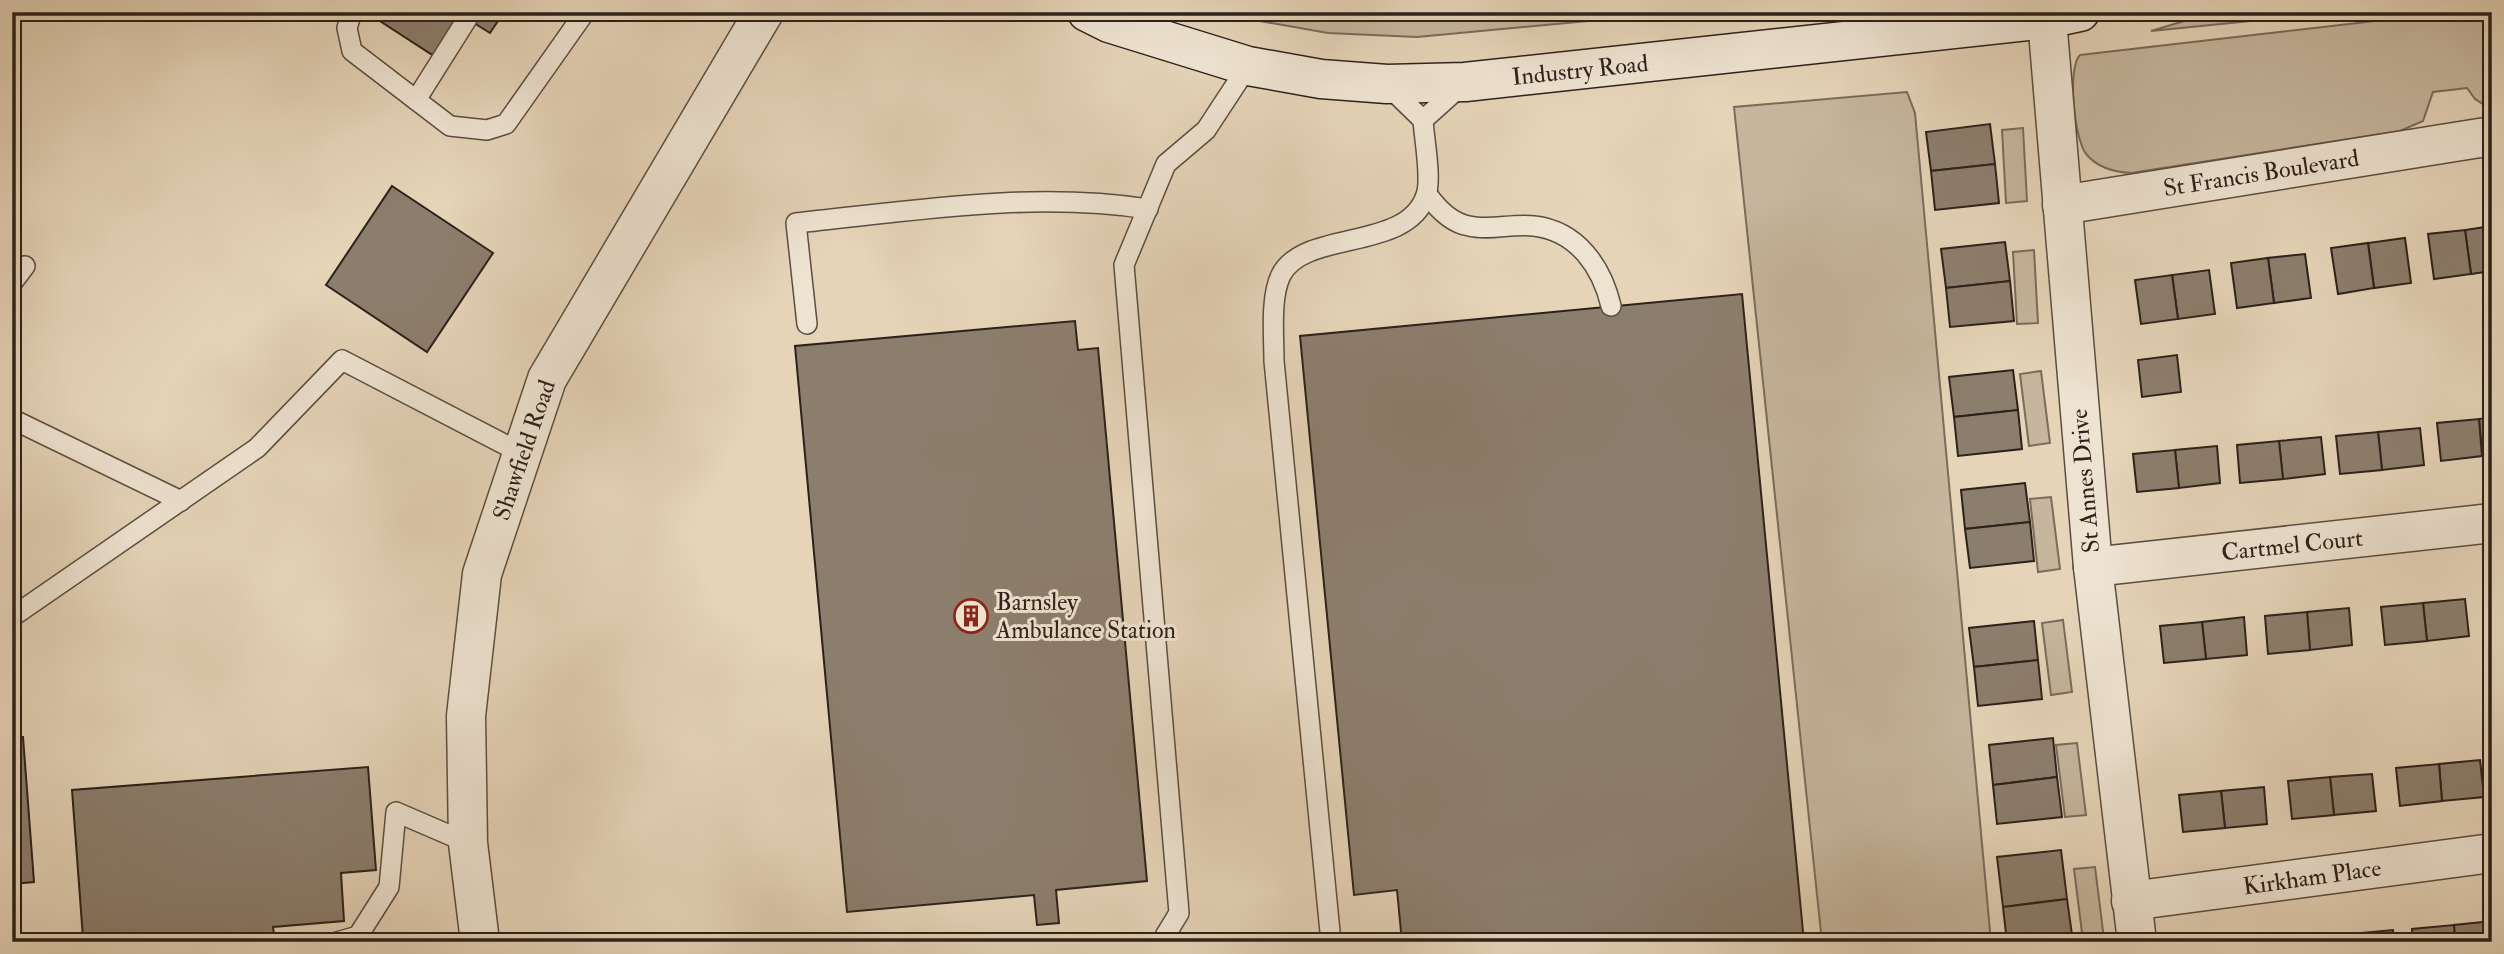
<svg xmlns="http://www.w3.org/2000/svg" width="2504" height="954" font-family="'IM FELL Double Pica',serif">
<rect width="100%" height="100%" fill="#e5d4b8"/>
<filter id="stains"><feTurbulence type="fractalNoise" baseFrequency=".00286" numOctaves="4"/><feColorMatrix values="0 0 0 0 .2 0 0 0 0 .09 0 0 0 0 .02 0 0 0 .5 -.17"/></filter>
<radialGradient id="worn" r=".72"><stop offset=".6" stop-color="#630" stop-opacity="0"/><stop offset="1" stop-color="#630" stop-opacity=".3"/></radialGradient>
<g fill="#c6b69d" stroke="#796c5c" stroke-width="2">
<polygon points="1209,12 1684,12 1417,37 1328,33"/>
<polygon points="2214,12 2341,12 2151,31"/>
<path d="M2453,12H2492V110L2475,99L2467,88L2433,92L2423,121L2400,131L2131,173C2114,172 2098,168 2087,155C2074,141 2067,67 2080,55Z"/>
<polygon points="1907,92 1915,113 1991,942 1822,942 1734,107"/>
<polygon points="2023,128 2027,201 2006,203 2002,130"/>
<polygon points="2034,250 2038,323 2017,324 2013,252"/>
<polygon points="2041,371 2050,443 2029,446 2020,374"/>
<polygon points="2051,497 2060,569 2038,572 2030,499"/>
<polygon points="2063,620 2072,692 2051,695 2042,623"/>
<polygon points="2077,743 2086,815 2065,817 2056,745"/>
<polygon points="2095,867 2104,939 2083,941 2074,869"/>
</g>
<g fill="#8c7e6d" stroke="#2c211b" stroke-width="2">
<polygon points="366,12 504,12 490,33 461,15 434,56"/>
<polygon points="1990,124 1995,164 1931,171 1926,132"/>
<polygon points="1995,164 1999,203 1935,210 1931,171"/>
<polygon points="392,186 493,253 427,352 326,285"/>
<polygon points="2492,226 2492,271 2471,274 2465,230"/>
<polygon points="2465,230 2471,274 2434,279 2428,234"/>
<polygon points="2405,238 2411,283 2374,288 2368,243"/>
<polygon points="2005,242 2010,281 1946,288 1941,249"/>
<polygon points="2368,243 2374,288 2338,294 2331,248"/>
<polygon points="2305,254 2311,298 2274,303 2268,258"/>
<polygon points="2268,258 2274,303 2237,308 2231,263"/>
<polygon points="2209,270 2215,314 2178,319 2172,275"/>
<polygon points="2172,275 2178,319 2141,324 2135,280"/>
<polygon points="2010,281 2014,321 1950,327 1946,288"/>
<polygon points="1742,294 1804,942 1402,942 1397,890 1354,895 1300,336"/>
<polygon points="1075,321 1078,350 1098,348 1147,881 1056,890 1059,923 1037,925 1034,895 847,912 795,346"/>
<polygon points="2177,355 2181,392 2142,397 2138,360"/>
<polygon points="2013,370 2018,410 1954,417 1949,377"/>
<polygon points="2018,410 2022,449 1958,456 1954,417"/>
<polygon points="2492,417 2492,455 2482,456 2479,419"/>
<polygon points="2479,419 2482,456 2441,461 2437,423"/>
<polygon points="2420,428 2424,465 2382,470 2378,432"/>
<polygon points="2378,432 2382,470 2340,474 2336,436"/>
<polygon points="2321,437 2325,474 2283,479 2279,441"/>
<polygon points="2279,441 2283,479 2240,483 2237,445"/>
<polygon points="2217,446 2220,483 2179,488 2175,450"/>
<polygon points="2175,450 2179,488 2137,492 2133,454"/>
<polygon points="2025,483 2030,522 1965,529 1961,490"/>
<polygon points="2030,522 2034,561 1970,568 1965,529"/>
<polygon points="2486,589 2492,589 2492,626 2490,626"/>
<polygon points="2465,599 2469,636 2427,641 2423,603"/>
<polygon points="2423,603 2427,641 2385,645 2381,607"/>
<polygon points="2349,608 2352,645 2310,650 2307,612"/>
<polygon points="2307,612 2310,650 2268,654 2265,616"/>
<polygon points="2244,617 2247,655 2206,659 2202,622"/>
<polygon points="2034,621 2038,660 1974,667 1969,628"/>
<polygon points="2202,622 2206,659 2164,663 2160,626"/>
<polygon points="2038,660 2042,699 1978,706 1974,667"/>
<polygon points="23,737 34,882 12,884 12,738"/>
<polygon points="2053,738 2057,777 1993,785 1989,745"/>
<polygon points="2480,760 2484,797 2442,801 2439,764"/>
<polygon points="2439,764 2442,801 2400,806 2396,768"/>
<polygon points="368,767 376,870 341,873 344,921 273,927 275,942 57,942 83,938 72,790"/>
<polygon points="2372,774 2376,811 2334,815 2330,777"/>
<polygon points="2057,777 2062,817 1997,824 1993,785"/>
<polygon points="2330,777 2334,815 2292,819 2288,781"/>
<polygon points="2264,787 2267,824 2225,828 2221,791"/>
<polygon points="2221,791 2225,828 2183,832 2179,795"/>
<polygon points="2061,850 2067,899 2003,907 1997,857"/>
<polygon points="2067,899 2073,942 2007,942 2003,907"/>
<polygon points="2492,921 2492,942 2455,942 2454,925"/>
<polygon points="2454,925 2455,942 2413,942 2412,929"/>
<polygon points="2393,930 2394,942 2351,942 2351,934"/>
<polygon points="2351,934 2351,942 2309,942 2308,938"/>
</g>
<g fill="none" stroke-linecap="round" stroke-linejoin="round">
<g stroke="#5a4e42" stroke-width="22">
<g id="lane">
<polyline points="352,12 347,28 352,51 450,126 487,130 506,124 585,12"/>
<polyline points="12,14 14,12"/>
<polyline points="416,100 467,19"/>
<polyline points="1423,120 1462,85"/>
<path d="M1427,194C1437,208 1451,223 1469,226C1490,231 1513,223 1534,226C1578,231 1602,268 1611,306"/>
<polyline points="12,283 25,266"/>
<path d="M807,324L796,223C912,211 1032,191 1148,209"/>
<polyline points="12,419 181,501"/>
<polyline points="12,617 257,448 342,360 523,454"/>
<polyline points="1165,936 1179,913 1124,265 1166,164 1206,130 1248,66"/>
<polyline points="337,942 358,936 389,887 396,812 468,843"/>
<path d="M1331,942L1274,361C1274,337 1270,297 1281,275C1304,229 1408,252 1426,195C1432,179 1424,138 1423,120L1387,85"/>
</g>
</g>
<g stroke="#5a4e42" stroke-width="41">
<g id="street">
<polyline points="2047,19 2093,567 2137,942"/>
<polyline points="2062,205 2492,136"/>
<polyline points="2093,567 2492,523"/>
<polyline points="2131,901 2492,853"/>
<polyline points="480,942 468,843 466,716 482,574 547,379 764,12"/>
</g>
</g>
<g stroke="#2c211b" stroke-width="41">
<polyline id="secondary" points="1087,12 1109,23 1248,66 1321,79 1387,84 1465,82 2047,19 2080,12"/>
</g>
<use href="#lane" stroke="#eee3d1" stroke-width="19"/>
<use href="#street" stroke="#eee3d1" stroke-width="38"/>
<use href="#secondary" stroke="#eee3d1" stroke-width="38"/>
</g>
<defs>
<g id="building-ring" transform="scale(1.75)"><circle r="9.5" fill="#eee3d1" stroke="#8f2418" stroke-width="1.5"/><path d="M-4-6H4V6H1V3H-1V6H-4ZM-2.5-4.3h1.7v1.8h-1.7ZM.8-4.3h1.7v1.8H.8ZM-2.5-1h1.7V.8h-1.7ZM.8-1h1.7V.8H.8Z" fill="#8f2418"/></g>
</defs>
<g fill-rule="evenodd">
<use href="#building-ring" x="971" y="616"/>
</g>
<g text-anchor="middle" stroke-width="6" stroke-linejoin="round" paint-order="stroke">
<g font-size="24" fill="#2c211b" stroke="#eee3d1">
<text transform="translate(1580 70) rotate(-6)" y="8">Industry Road</text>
<text transform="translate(2261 173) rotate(-9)" y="8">St Francis Boulevard</text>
<text transform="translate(524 450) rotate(-71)" y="8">Shawfield Road</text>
<text transform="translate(2085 481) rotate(-95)" y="8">St Annes Drive</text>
<text transform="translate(2292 545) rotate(-6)" y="8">Cartmel Court</text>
<text transform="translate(2312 877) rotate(-8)" y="8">Kirkham Place</text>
</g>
<g font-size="24" fill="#2c211b" stroke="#eee3d1" text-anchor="start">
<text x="996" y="610">Barnsley<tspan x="996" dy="28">Ambulance Station</tspan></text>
</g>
</g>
<rect width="2504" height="954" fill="none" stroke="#e5d4b8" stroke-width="42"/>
<rect x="14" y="14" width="2476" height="926" fill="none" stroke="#2c211b" stroke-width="3.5"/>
<rect x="21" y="21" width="2462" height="912" fill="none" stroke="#2c211b" stroke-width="2"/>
<rect width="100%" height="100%" filter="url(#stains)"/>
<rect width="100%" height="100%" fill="url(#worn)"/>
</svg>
